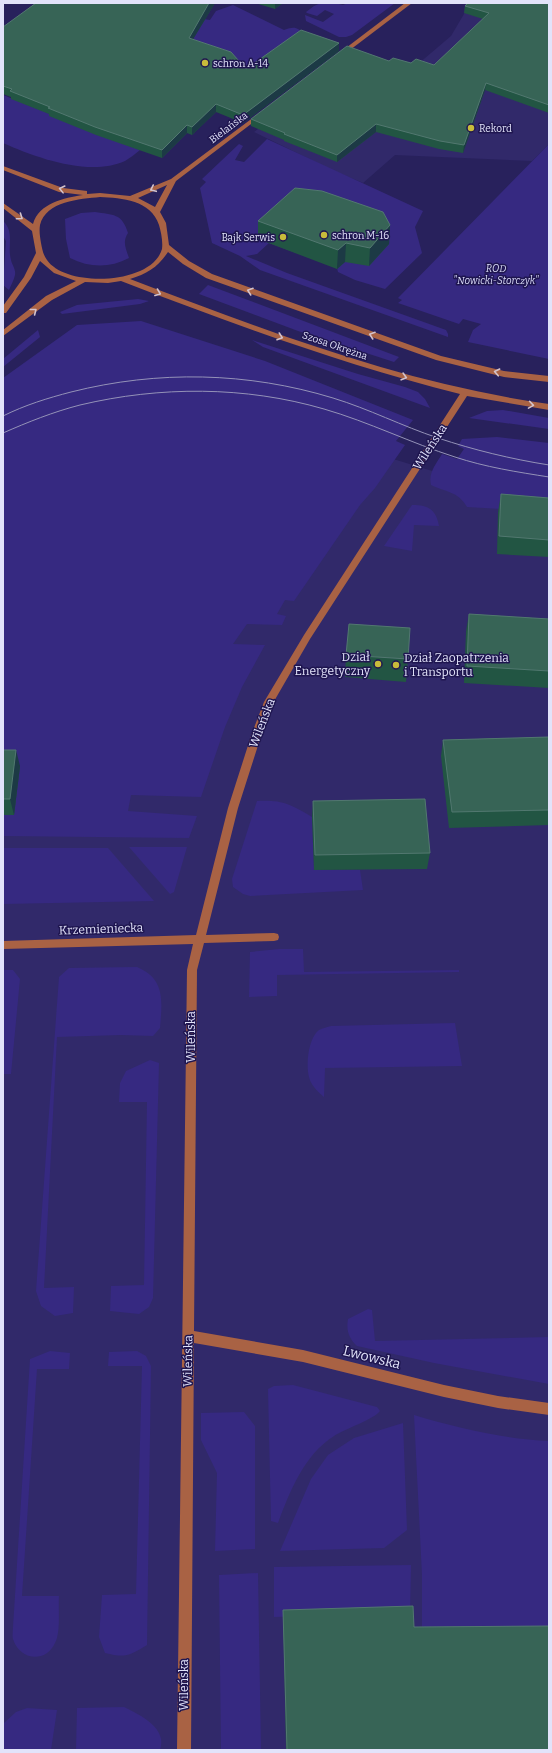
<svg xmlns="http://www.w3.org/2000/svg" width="552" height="1753" font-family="Bitter,serif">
<rect width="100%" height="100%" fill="#28215c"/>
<g fill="#31296a">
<polygon points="465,3 549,3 549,144 532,161 395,155 363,183 332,170 254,132 361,52 411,70 451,36 464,14"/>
<polygon points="273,422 455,478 549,493 549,1750 3,1750 3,456"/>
</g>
<g fill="#362981">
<path d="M99,3L210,20L216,11L233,5L284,30C295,26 297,27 305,35L272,99Z"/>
<polygon points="321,3 335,3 343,5 348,3 395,3 352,35 346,37 339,37 306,21 305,15 323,22 334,14 325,10 317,16 307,13 306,12 314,6"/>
<path d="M3,95L140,150C135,154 130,158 125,161C89,177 37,158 3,143Z"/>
<polygon points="267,139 423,211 415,227 422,253 385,289 355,280 338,272 337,268 269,243 257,254 246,256 287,273 446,330 448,334 448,337 260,270 240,256 212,243 200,188 206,182 202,179 239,144 243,146 235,160 244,162"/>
<polygon points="549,144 549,359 468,342 473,330 481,324 463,319 459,324 398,303 402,300 398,298"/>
<path d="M95,212C113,215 122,213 128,233C122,242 126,249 129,258C110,268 90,268 70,258L66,239L65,219L81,213Z"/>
<path d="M3,221C15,232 7,246 11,260C12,265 16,269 15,275C14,280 11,285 9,290L3,285L6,241L3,236Z"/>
<polygon points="208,285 399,357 394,362 298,331 199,294"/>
<polygon points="138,299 149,301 140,304 62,314 60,312 77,305"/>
<polygon points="141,321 265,361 413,420 396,441 405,445 375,488 360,505 294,601 285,600 277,614 286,616 282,625 247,624 233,644 265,645 242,687 225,727 201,797 131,795 128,811 197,816 189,838 3,836 3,815 14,814 20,766 3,766 3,378 77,325"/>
<polygon points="38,330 40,337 3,367 3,359"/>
<polygon points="252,340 358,374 405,387 418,392 425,399 430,408 263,347"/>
<polygon points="503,410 549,418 549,429 469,418 487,411"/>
<path d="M497,437L549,443V512L467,507C458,491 445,492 431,485C428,473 436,464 442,454L457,459L464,449L458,446L462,439Z"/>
<path d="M412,505C428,505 436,509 439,526L414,525L412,551L384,546Z"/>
<path d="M257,801C283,800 290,804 312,817L314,870H360L363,890L250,896L243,894L233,887L232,879Z"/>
<polygon points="129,847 187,847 174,892 170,894"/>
<polygon points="3,848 108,848 154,901 3,904"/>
<polygon points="279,949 303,949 304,972 459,970 459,972 277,975 277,996 249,997 250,952"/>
<path d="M137,967C166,979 162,1002 160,1028L153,1036L121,1035L57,1037L44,1288L74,1287L73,1313L55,1316L41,1306L36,1291L59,977L69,968Z"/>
<polygon points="3,970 13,970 20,979 11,1074 3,1074"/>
<path d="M455,1023L462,1066L325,1068L324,1097C317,1091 311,1085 309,1077C306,1064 308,1039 319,1030C322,1028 328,1027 331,1026Z"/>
<polygon points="150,1060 159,1063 153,1298 149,1307 139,1314 110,1311 111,1286 144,1285 147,1102 119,1102 120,1083 126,1071"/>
<path d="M368,1309L372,1310L375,1341L549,1337V1384L434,1363L357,1346C349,1338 346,1331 348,1319Z"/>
<path d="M50,1351L70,1353L69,1369H37L22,1596H59C58,1608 61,1632 55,1643C46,1663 20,1661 13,1639C12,1636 13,1631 13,1627L30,1359Z"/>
<path d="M137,1351L146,1356L151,1366L147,1645C129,1656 125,1658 105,1653L99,1637L102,1595L136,1594L142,1366H108L109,1352Z"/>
<path d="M293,1385L377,1407L380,1411C376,1418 343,1430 334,1436C304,1455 290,1491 278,1523L271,1521L268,1389L274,1386Z"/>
<polygon points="244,1412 255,1426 255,1549 215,1551 217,1473 201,1440 201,1413"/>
<path d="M414,1415C457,1428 504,1439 549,1441V1632L422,1633V1575Z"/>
<polygon points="403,1423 407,1530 384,1548 280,1551 311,1479 328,1455 354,1438"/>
<polygon points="411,1565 410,1613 274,1617 274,1567"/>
<polygon points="258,1573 261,1750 221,1750 219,1575"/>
<path d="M124,1707C140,1715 168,1728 160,1750H76L77,1708Z"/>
<polygon points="27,1708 57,1710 51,1750 3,1750 3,1724 16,1712"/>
</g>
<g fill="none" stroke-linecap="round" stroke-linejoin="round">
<g fill="#a96244" fill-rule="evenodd">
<polygon points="405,3 412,3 342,56 338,56 338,54"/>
<path d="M258,114L263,115L176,181L160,212L166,223L169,245L189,261L212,274L441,356L504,371L549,376V382L504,377L436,360L206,278L183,264L168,252C158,267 147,274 130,279C267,331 404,384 549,404V410L467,396L310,639L273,703L262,733L238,808L206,935L274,933L278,934L279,937L278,940L274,941L204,943L197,970L194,1331L303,1350L444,1385L498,1396L549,1403V1415L498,1408L444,1397L303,1362L194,1343L191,1750H177L187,970L193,944L3,949V941L196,935L228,808L252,733L264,702L304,635L460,394C344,365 233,324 121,281L108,283L85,282L52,300L3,336V330L46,296L76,281L54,273L40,261L31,278L6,313H3V306L24,277L36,253L32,231L3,208V203L33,224C39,203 64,198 83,195L59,192L3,170V166L63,188L87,191V194L100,193L130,196L171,179ZM167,185L155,207L138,198ZM100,197C122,198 151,200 159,225C161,232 163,241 162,249C152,285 66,288 47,260C43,255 42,248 41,243C40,237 39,231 40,225C46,201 80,199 100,197Z"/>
</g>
<g stroke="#9492b8" stroke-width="1">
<path d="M3,416C25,405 48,398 71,392C158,370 248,372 333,398C369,409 402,426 438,438C474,450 511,459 549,465"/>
<path d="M3,433C28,422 53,412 80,405C160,386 245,386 324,409C369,422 411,443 455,457C485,467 517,472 549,477"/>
</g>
</g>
<g fill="#225543">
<polygon points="215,3 193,39 246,69 339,43 339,51 243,123 216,112 192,135 187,133 162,158 96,135 49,116 49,114 11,99 11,97 3,94 3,27"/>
<polygon points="255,3 283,3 275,9"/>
<polygon points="549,3 549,113 485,90 463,153 439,149 376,132 337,162 284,141 284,140 251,126 251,119 389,61 411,63 434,65 483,19 464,13 465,6"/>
<polygon points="258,221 390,225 389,244 369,266 345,262 337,269 258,239"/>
<polygon points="501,494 549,498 549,557 497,554 498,512"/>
<polygon points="469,614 549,619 549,688 464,683 466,631"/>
<polygon points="346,655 408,659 406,682 345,677"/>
<polygon points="549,737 549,825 449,828 441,756 443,740"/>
<polygon points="3,750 20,766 14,815 3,815"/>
<polygon points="313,801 430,853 427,869 314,870 312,817"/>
<polygon points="283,1610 414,1627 549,1750 286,1750"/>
</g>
<g fill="#1c3a45">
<polygon points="209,3 215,3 189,46 189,38"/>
<polygon points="275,3 283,3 275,9"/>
<polygon points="339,43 339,51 243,123 243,115"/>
<polygon points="486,83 485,90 463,153 464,145"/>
<polygon points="216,104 216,112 192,135 192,127"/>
<polygon points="376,124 376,132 337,162 337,155"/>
<polygon points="187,125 187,133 162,158 162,150"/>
<polygon points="390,225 389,244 369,266 370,248"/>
<polygon points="346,243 345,262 337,269 338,250"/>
<polygon points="16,750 20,766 14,815 10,799"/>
</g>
<g fill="#376456" stroke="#527870">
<polygon points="36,3 209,3 189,38 231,52 246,69 301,30 339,43 243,115 216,104 192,127 187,125 162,150 95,127 48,108 50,107 10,91 12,89 3,86 3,27"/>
<polygon points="468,3 549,3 549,105 486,83 464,145 440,141 376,124 337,155 284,134 285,133 251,119 347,46 389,61 393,58 411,63 416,59 434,65 489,13 465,6"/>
<polygon points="295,188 322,191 383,212 390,225 370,248 346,243 338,250 258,221"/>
<polygon points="501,494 549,498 549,540 499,536"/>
<polygon points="469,614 549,619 549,671 467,666"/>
<polygon points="349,624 410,628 408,659 346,655"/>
<polygon points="549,737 549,810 452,812 443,740"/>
<polygon points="3,750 16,750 10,799 3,799"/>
<polygon points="425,799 430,853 315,855 313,801"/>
<polygon points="413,1606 414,1627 549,1626 549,1750 287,1750 283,1610"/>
</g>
<defs><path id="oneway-chevron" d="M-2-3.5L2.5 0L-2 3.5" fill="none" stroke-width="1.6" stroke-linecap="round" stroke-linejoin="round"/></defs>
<g stroke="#d4c3cc">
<use href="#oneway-chevron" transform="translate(62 189) rotate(-166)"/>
<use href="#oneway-chevron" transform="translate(153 189) rotate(155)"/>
<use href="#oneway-chevron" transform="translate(20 217) rotate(35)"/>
<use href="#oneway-chevron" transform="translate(250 291) rotate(-161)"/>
<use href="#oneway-chevron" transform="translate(158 293) rotate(21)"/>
<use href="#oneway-chevron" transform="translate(34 311) rotate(-38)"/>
<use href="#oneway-chevron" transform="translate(372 335) rotate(-161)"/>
<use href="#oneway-chevron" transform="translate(280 337) rotate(19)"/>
<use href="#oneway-chevron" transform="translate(497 372) rotate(-168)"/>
<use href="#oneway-chevron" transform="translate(404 377) rotate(16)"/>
<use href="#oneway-chevron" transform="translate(531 405) rotate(9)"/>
</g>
<g fill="#c8bb3b" stroke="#1f1650" stroke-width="1.5">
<circle cx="205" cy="63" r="4"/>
<circle cx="471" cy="128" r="4"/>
<circle cx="324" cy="235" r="4"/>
<circle cx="283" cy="237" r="4"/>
<circle cx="378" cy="664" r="4"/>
<circle cx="396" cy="665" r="4"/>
</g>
<g text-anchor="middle" stroke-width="3" stroke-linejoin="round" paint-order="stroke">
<g font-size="10" fill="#e2e3fa" stroke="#1f1650" text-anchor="start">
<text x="213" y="67">schron A-14</text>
<text x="479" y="132">Rekord</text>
<text x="332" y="239">schron M-16</text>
<text x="275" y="241" text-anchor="end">Bajk Serwis</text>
</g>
<g font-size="10" fill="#e2e3fa" stroke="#1f1650">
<text transform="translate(228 127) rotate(-37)" y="4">Bielańska</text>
<text transform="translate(335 345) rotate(19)" y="4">Szosa Okrężna</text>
</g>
<g font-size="10" font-style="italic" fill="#dbdcf9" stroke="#1f1650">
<text x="496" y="272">ROD<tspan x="496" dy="12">"Nowicki-Storczyk"</tspan></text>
</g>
<g font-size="12" fill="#e2e3fa" stroke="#1f1650">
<text transform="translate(430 447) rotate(-57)" y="4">Wileńska</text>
<text transform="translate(262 723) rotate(-69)" y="4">Wileńska</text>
<text transform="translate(101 929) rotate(-2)" y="4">Krzemieniecka</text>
<text transform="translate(191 1037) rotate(-90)" y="4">Wileńska</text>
<text transform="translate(188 1361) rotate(-89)" y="4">Wileńska</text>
<text transform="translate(184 1685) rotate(-90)" y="4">Wileńska</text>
</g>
<g font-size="12" fill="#e2e3fa" stroke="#1f1650" text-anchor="end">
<text x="370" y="661">Dział<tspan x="370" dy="14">Energetyczny</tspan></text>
<text x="404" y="662" text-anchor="start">Dział Zaopatrzenia<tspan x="404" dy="14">i Transportu</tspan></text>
</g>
<g font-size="14" fill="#e2e3fa" stroke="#1f1650">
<text transform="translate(372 1357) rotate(14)" y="5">Lwowska</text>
</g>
</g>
<rect width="552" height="1753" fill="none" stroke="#e2e3fa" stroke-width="8"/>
</svg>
